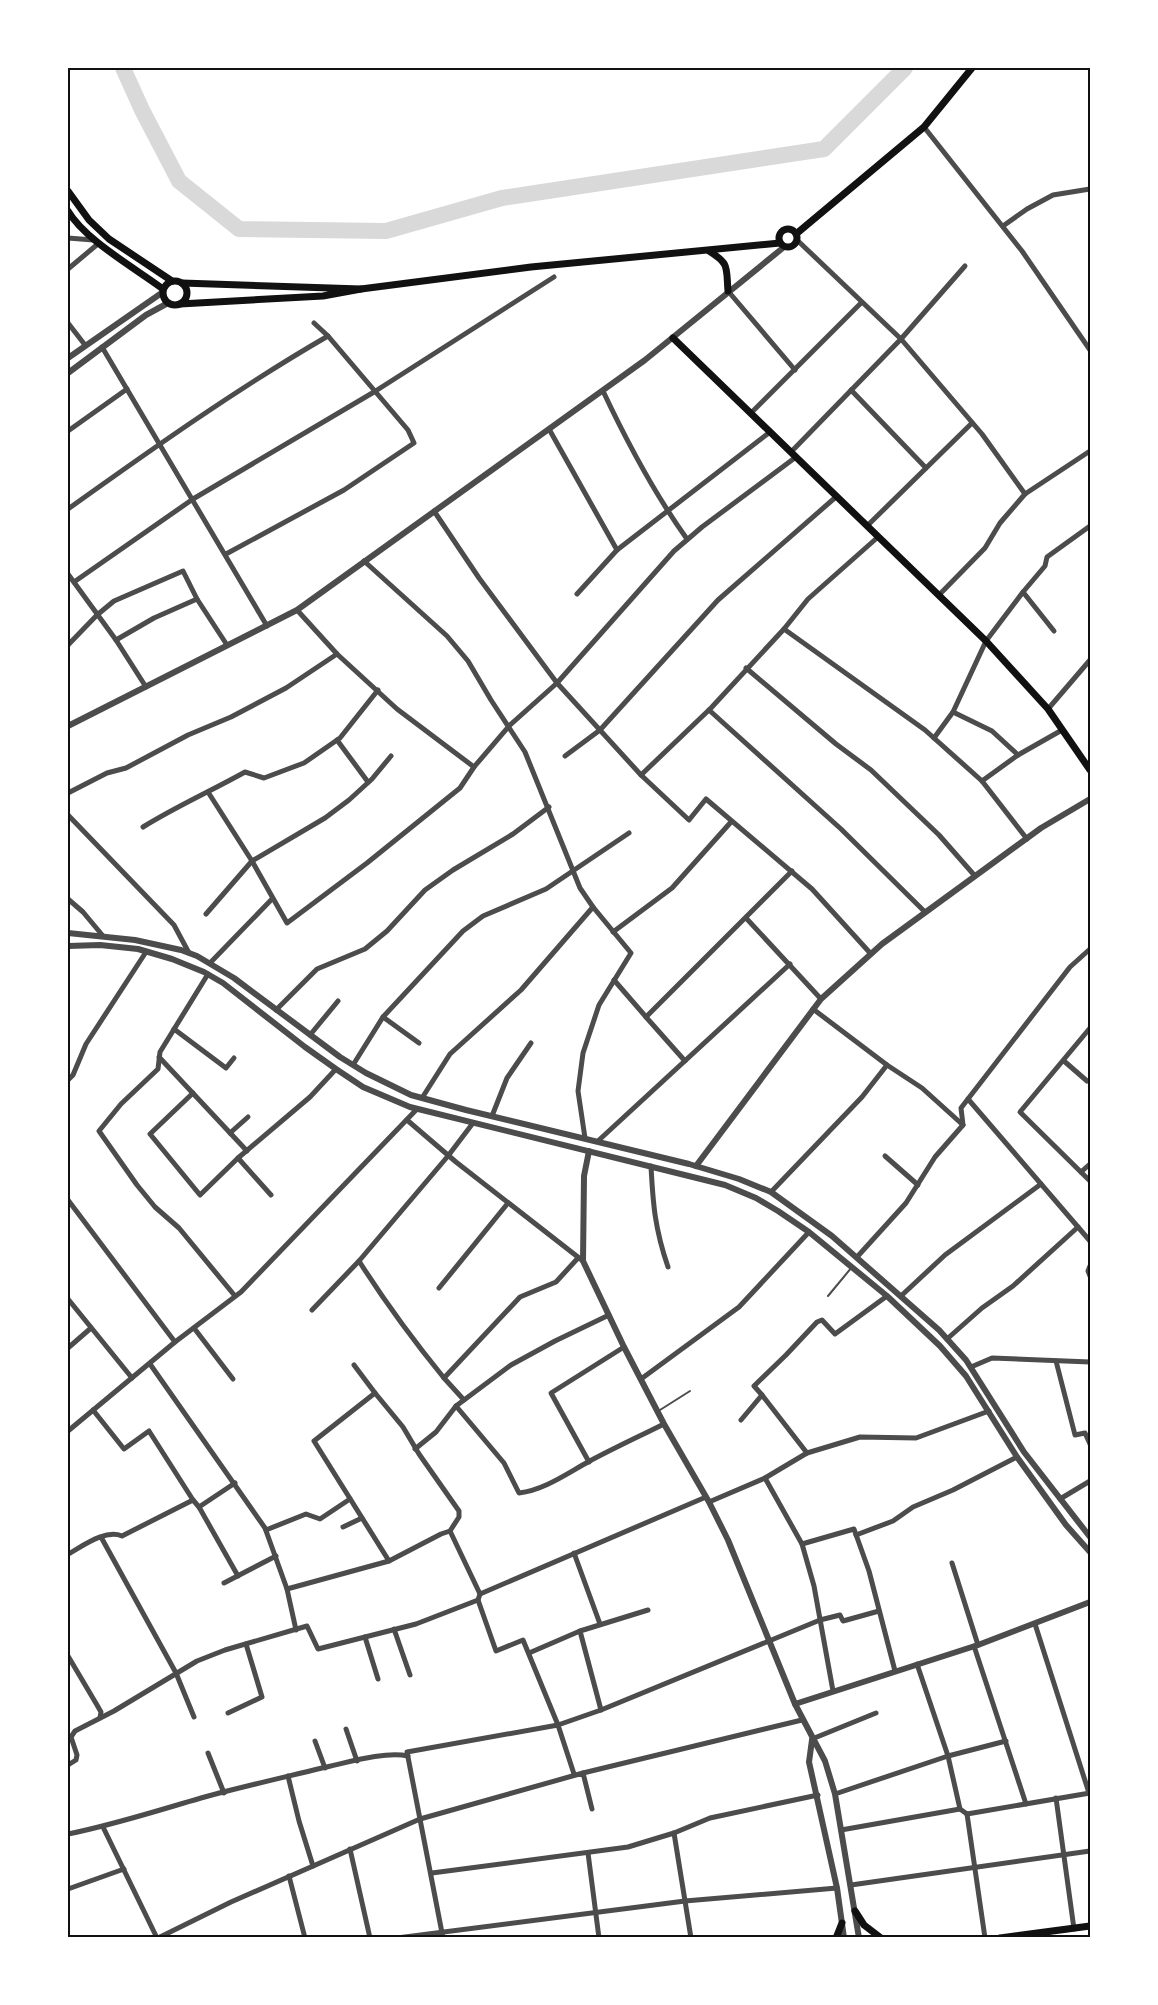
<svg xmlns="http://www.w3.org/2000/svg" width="1158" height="2005" font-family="Jost,sans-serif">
<rect width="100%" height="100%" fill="#fff"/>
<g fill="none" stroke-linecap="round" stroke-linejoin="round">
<polyline stroke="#d9d9d9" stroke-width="16" points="123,68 142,110 179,181 239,229 386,231 502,198 824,149 905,68"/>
<g stroke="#4c4c4c" stroke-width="2">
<polyline points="828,1296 852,1267"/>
<polyline points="660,1410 690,1391"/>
</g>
<g stroke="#4c4c4c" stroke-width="5">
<polyline points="924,127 1022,251 1090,350"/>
<polyline points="1003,226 1027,209 1053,195 1090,189"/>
<polyline points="68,238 93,240"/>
<polyline points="797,240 901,339 982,434 1025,494"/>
<polyline points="68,269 99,243"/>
<polyline points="728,291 795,370"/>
<polyline points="68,323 85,345"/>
<polyline points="102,347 267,626"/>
<polyline points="851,390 926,468"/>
<path d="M603,391C627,442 654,493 687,539"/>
<polyline points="751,413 861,303"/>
<polyline points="549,429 617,550"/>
<polyline points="68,431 127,389"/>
<polyline points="791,452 901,339 965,266"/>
<path d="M68,509C152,449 238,388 328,336L314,323"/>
<polyline points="434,511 479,578 557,683 641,775 689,820 706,799 812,889 871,954"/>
<polyline points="867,526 972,423"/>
<polyline points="226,554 344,490 414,443 408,430 328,336"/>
<polyline points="364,561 447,636 468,661 491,700 525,752 580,888 593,907 631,953 599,1005 583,1053 578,1091 585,1138"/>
<polyline points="68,574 116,640 146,687"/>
<polyline points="74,582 193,499 374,392 554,277"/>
<polyline points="1023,592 1054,631"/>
<polyline points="577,594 617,550 770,432"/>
<polyline points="939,595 985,548 1000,523 1025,494 1090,451"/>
<polyline points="297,610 337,654 397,709 474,767"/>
<polyline points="784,629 925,730 982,781 1027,839"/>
<polyline points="116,640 154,618 197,599"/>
<polyline points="68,645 97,615 114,601 183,571 197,599 227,645"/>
<polyline points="746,668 836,744 871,770 939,835 975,876"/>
<polyline points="1048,709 1090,660"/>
<polyline points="709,710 841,829 925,912"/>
<polyline points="953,712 992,731 1018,755"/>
<polyline points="934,738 953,712 986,641 1023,592 1045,566 1047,557 1090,526"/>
<polyline points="337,740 368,782"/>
<polyline points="565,756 600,730 718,600 837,496"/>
<polyline points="641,775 711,708 784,629 808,599 878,537"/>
<polyline points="982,781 1018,755 1062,730"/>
<polyline points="208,792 252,861 287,923 367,863 460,788 474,767 509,726 557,683 674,551 702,527 796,457"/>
<polyline points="68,793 107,773 126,768 188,735 231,717 286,688 337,654"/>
<polyline points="68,815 174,925 189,953"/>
<path d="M143,827C177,806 211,791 245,772L264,778L304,763L340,738L378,690"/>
<polyline points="68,899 83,912 103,936"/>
<polyline points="206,914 252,861 325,818 349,800 372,779 391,756"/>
<polyline points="746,918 821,999"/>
<polyline points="613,932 672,888 731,822"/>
<polyline points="210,963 272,899"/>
<polyline points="208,974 160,1052 158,1069 121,1104 99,1131 137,1185 155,1207 179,1228 235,1296"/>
<polyline points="614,980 646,1017"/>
<polyline points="813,1009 887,1065 922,1088 963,1125"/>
<polyline points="276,1010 317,969 365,949 387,931 425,890 453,870 513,834 549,807"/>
<polyline points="383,1017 419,1043"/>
<polyline points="1090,1028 1020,1112 1090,1181"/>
<polyline points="174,1029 226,1068 234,1058"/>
<polyline points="310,1035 338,1001"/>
<polyline points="159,1057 247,1151"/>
<polyline points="685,1061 646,1017 792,871"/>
<polyline points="1064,1061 1087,1081"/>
<polyline points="353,1065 383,1017 463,931 483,916 546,889 629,833"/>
<polyline points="68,1080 73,1075 86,1044 146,952"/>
<polyline points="193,1093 150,1134 200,1195 238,1158 310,1097 336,1069"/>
<polyline points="422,1098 450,1054 521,990 593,907"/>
<polyline points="968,1099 1090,1241"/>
<polyline points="492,1116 507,1078 531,1043"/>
<polyline points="407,1120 456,1162 583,1261"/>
<polyline points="230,1133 248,1117"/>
<polyline points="598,1141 790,964"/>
<polyline points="885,1156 918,1185"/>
<polyline points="238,1158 271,1195"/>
<path d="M651,1166C653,1205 655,1229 668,1267"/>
<polyline points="1081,1172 1090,1164"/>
<polyline points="771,1192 862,1097 887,1065"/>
<polyline points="68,1200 175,1342"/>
<polyline points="857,1257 906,1203 935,1157 963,1125 961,1108 1070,967 1090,949"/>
<polyline points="1090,1266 1088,1271 1090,1276"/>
<polyline points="439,1288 508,1203"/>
<polyline points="901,1296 945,1255 1041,1184"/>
<polyline points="68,1299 132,1378"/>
<polyline points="312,1310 359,1261"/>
<polyline points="194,1328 233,1379"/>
<polyline points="947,1339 982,1308 1013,1286 1078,1227"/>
<polyline points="68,1348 91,1328"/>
<polyline points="1056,1361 1075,1435 1085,1433 1090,1444"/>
<polyline points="150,1364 265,1528 287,1589"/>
<polyline points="354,1365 375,1393"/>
<polyline points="971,1367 992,1358 1090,1362"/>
<path d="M444,1378C413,1340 385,1302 359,1261L448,1156L473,1123"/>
<polyline points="641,1379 739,1307 809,1232"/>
<polyline points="762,1395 807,1453"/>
<polyline points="464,1400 444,1378 520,1297 556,1282 578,1258"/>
<path d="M456,1406L504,1463L519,1493C544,1490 566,1474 588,1462C612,1449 638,1437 664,1424"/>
<polyline points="93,1410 124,1449 149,1431 193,1500"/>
<polyline points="741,1420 762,1395 754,1386 786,1355 817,1322 822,1320 835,1334 887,1296"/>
<polyline points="68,1431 175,1342 241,1292 417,1109"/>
<polyline points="415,1449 436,1432 456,1406 511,1365 555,1341 609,1315"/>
<polyline points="589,1462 551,1393 624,1347"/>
<polyline points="765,1478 802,1544 814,1586 833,1691"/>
<polyline points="1060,1499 1090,1481"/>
<polyline points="709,1502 765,1478 807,1453 860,1437 916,1438 989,1411"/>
<polyline points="199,1507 238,1576"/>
<polyline points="343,1527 362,1518"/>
<polyline points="266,1530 306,1514 320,1519 350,1499"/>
<polyline points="856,1535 893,1521 913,1507 953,1490 1017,1457"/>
<polyline points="101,1537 176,1673 194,1717"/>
<polyline points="802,1544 854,1529 869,1571 895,1671"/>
<polyline points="574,1553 600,1624"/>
<path d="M68,1554C83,1546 105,1529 122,1536L193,1500L199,1507L235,1483"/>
<polyline points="389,1561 441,1534 450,1531"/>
<polyline points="952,1563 978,1645"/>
<polyline points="224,1583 276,1556"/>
<polyline points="478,1600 496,1651 523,1640 558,1725 574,1774"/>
<polyline points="1035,1624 1089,1793"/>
<polyline points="394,1629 410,1675"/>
<polyline points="296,1630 287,1589 389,1561 314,1441 375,1393 403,1427 419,1454 459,1511 459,1517 450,1531 480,1594"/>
<polyline points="365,1637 378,1679"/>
<polyline points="974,1646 1026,1804"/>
<polyline points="529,1653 580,1631"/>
<polyline points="68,1656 97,1705 101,1712 100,1718"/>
<polyline points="917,1664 948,1756 960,1809 967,1814"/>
<polyline points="601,1710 580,1631 648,1610"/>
<polyline points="228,1713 262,1697 246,1644"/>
<polyline points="346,1729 357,1761"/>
<polyline points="812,1739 876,1713"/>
<polyline points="315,1741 325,1768"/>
<polyline points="208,1753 224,1793"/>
<polyline points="68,1765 76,1760 77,1755 71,1737 75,1731 114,1711 197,1661 225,1650 307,1626 318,1649 416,1624 478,1600 480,1594 706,1497"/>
<polyline points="583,1773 802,1720"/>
<polyline points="288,1776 299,1821 313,1866"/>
<polyline points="835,1794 948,1756 1006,1741"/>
<polyline points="1056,1798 1074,1929"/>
<polyline points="967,1814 1090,1793"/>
<polyline points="967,1814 985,1938"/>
<polyline points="103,1827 157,1938"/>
<polyline points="841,1830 960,1809"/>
<polyline points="674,1833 691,1938"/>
<path d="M68,1834C113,1825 156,1811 201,1798C241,1787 281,1778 322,1768C346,1763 384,1751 408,1756"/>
<polyline points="350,1849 370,1938"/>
<polyline points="588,1853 599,1938"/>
<polyline points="432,1873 628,1847 674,1833 710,1818 818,1795"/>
<polyline points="289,1876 305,1938"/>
<polyline points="851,1885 1090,1851"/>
<polyline points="68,1889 124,1869"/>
<polyline points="158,1938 231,1902 420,1819 583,1773 592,1809"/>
<polyline points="397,1938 685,1901 837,1888"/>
<polyline points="443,1938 407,1752 558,1725 601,1710 820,1620 840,1615 843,1621 879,1611"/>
</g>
<g stroke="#4c4c4c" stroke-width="6">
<polyline points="68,358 163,292"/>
<polyline points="68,373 146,315 168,303"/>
<polyline points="68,726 297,610 645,360 784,247"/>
<polyline points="68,933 135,940 181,950 197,956 234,978 340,1057 366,1073 411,1095 466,1110 689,1164 739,1179 771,1192 832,1236 939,1330 966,1360 1024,1452 1090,1537"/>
<polyline points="68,946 100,945 138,949 172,959 204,972 223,983 305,1047 336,1069 363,1087 410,1107 725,1185 756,1198 778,1211 809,1232 887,1296 940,1346 966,1376 1017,1457 1066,1525 1090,1552"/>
<polyline points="589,1151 584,1176 583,1261 624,1347 664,1424 709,1502 728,1540 795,1704 825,1761 835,1794 859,1938"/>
<polyline points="696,1166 821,999 882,944 1041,828 1090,799"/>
<polyline points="795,1704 978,1645 1090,1602"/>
<polyline points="812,1740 809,1762 837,1888 844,1938"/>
</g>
<g stroke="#111" stroke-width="7">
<polyline points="68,191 89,220 109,239 172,281"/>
<path d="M68,211C85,240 135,268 163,289"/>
<circle cx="788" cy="238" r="9"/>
<polyline points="796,234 924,127 972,68"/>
<path d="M709,251C730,264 726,267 728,291"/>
<circle cx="175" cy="293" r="12"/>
<polyline points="361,289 531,267 780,243"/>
<polyline points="180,304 323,296 361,289 182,283"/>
<polyline points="673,338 986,641 1048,709 1090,770"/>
<polyline points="855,1911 864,1925 881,1938"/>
<polyline points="836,1938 842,1923"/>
<polyline points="1000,1938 1090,1926"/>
</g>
</g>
<rect width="1158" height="2005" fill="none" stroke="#ffffff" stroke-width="138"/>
<rect x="69" y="69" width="1020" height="1867" fill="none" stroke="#111" stroke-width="2"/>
</svg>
